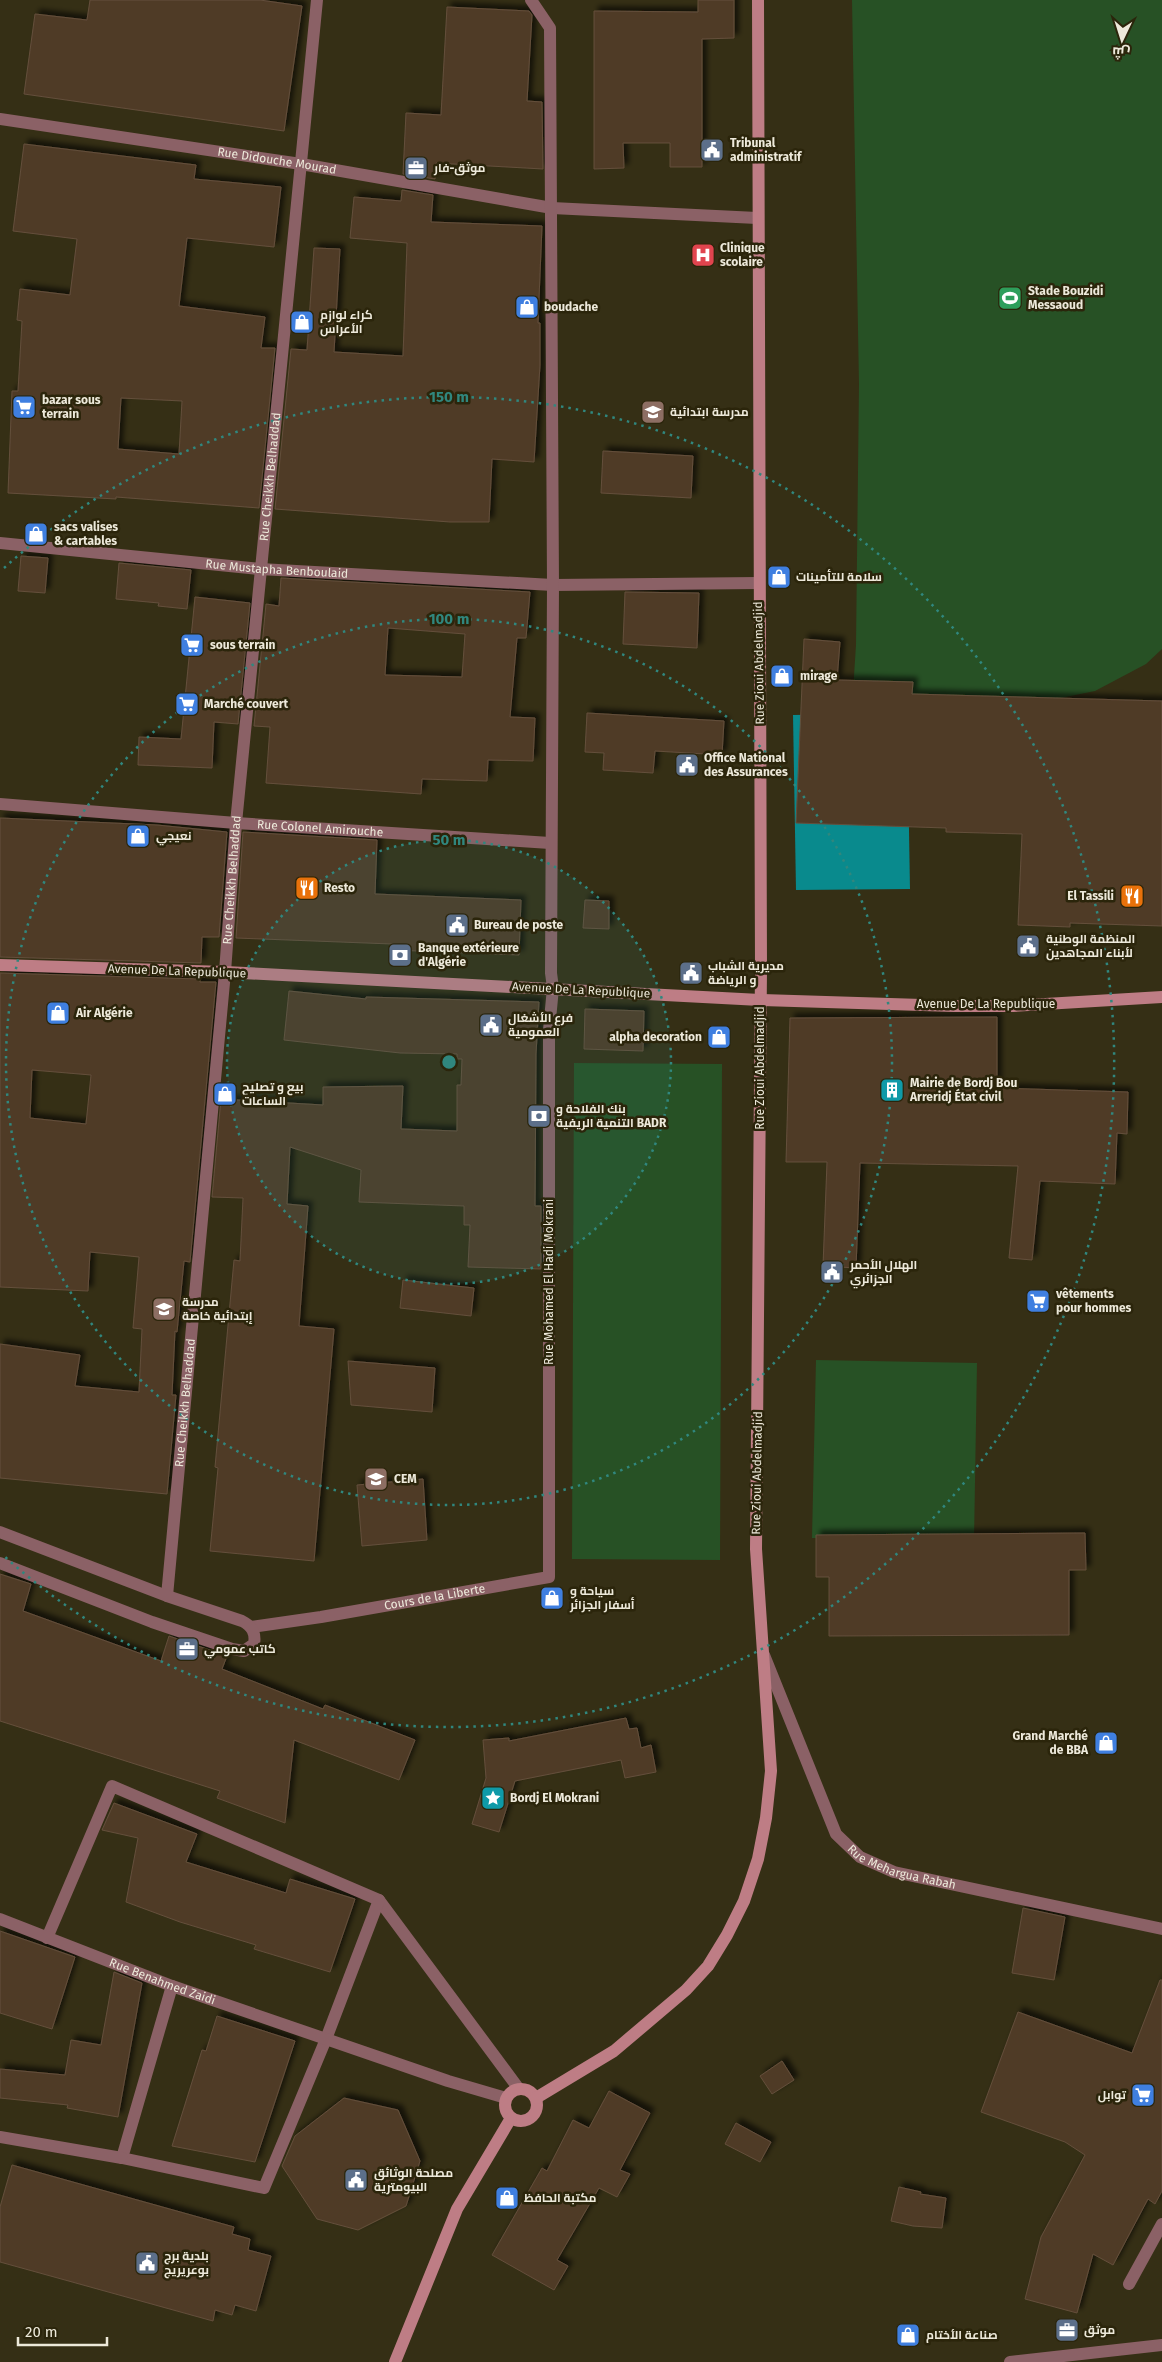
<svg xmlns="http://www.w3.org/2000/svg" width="1162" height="2362" font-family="'Fira Sans',Cairo,sans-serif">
<defs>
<filter id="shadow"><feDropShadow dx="4.5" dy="-4.5" stdDeviation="2.5" flood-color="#0009"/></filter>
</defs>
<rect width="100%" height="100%" fill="#352f15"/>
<g fill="#275125">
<polygon points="852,0 1162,0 1162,649 1146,664 1095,691 1041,702 853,691 856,645 859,384"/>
<polygon points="574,1063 722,1064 720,1560 572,1559"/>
<polygon points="816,1360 977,1363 974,1541 812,1538"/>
</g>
<polygon fill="#098a8d" points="907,713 910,889 796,890 793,715"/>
<g fill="#503b28" stroke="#644f3b" fill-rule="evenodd" filter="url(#shadow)">
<polygon points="90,0 260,0 302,6 284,131 24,94 35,14 87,20"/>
<polygon points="698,0 734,0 734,38 702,39 702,167 670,167 670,143 623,143 624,168 594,169 594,11 698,12"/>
<polygon points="447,7 529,11 532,15 527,101 542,102 543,169 436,163 435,179 403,174 406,113 441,115"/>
<path d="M24,144L196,165L194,179L281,187L274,247L187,238L179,306L265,317L261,348H275L259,508L116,497V499L8,493L12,391H18L22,321L17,320L20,289L70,295L77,239L13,231ZM121,398L182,401L179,454L118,449Z"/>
<polygon points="402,190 433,195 431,222 542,226 538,323 540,323 540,365 534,462 492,459 489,522 450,522 275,509 291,349 307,350 314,248 340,249 334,352 403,356 407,243 350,238 354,197 401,201"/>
<polygon points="603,451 693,456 691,498 601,493"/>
<polygon points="21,556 48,558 45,593 18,591"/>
<polygon points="119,563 191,570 187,609 158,606 159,603 116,599"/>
<path d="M281,578L530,592L526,638H517L510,717L535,718L533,761L488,760L487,781L422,779L421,794L266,783L270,727L254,726L266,604L279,606ZM388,628L465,634L462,677L385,675Z"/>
<polygon points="625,592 699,593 697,648 623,644"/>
<polygon points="195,597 250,603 238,724 214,722 212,768 138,765 139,737 181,739"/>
<polygon points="804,639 840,642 837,680 913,682 912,694 1162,701 1162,926 1070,923 1070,927 1018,925 1022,834 946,832 946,828 796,823"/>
<polygon points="587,713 724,721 722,755 655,751 653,773 603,770 604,753 585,752"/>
<polygon points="0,818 157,825 227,832 219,937 202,937 201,963 0,957"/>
<polygon points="243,832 377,840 375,894 521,900 519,955 392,950 392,944 236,938"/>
<polygon points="585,900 609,901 609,929 583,928"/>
<path d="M0,973L200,979V982H216L190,1262L184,1261L177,1332L175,1331L172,1395H176L167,1494L0,1478V1344L80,1355L75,1386L139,1392L142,1329L133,1328L139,1257L90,1252L88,1291L0,1287ZM32,1070L91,1075L86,1124L30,1118Z"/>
<polygon points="289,991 366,999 366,997 539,1002 536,1054 535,1206 541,1206 541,1269 468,1267 470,1225 464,1225 464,1206 359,1202 361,1170 290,1147 287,1204 308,1206 299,1326 334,1329 314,1561 210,1551 218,1468 215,1467 234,1260 240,1261 243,1198 212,1197 221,1099 323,1105 323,1087 403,1086 401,1129 457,1131 457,1085 461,1085 462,1059 457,1059 457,1054 400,1053 284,1040"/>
<polygon points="585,1009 644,1011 643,1051 584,1049"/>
<polygon points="997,1017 997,1088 1128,1092 1127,1134 1117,1133 1115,1184 1040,1181 1032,1260 1009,1258 1018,1166 860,1163 856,1268 823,1266 827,1162 786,1162 790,1018"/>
<polygon points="403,1280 474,1288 471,1316 400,1308"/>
<polygon points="348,1361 435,1368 432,1412 351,1405"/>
<polygon points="423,1479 427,1540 362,1546 357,1485"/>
<polygon points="1085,1533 1086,1570 1069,1570 1069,1635 829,1636 829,1577 816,1577 816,1535"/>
<polygon points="0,1574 31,1584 23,1611 161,1661 169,1636 227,1656 222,1669 323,1709 325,1705 415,1740 399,1780 294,1740 285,1823 217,1798 220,1791 0,1721"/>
<polygon points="626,1718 629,1729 637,1728 641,1748 651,1745 656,1772 625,1778 621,1760 515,1781 499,1832 472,1824 486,1778 483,1740 509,1738 509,1741"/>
<polygon points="114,1803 197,1834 186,1862 286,1893 290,1879 355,1899 330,1972 254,1949 256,1945 180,1922 126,1902 138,1838 102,1830"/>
<polygon points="1023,1908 1065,1917 1054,1980 1012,1973"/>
<polygon points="0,1931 75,1957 52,2029 0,2013"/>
<polygon points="114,1972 142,1983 118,2117 67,2108 68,2105 0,2098 0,2069 65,2075 71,2040 101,2045"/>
<polygon points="1160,1980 1162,1980 1162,2191 1155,2204 1148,2199 1113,2265 1093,2254 1077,2313 1025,2299 1041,2237 1085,2155 1065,2142 981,2112 1018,2012 1132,2053"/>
<polygon points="217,2016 295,2041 255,2162 172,2146 202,2050 206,2051"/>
<polygon points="782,2061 794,2080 772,2094 760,2076"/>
<polygon points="609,2091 650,2113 620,2170 630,2174 617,2197 599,2188 557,2260 568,2266 554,2290 492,2255 542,2168 547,2171 573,2120 589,2128"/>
<polygon points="344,2098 398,2110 420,2161 406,2206 358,2230 317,2219 282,2166 295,2136"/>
<polygon points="736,2123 771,2142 760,2162 725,2144"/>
<polygon points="12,2165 234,2227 232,2234 250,2239 248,2250 271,2256 256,2311 235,2305 232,2315 215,2310 213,2321 0,2262 0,2207"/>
<polygon points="899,2187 921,2192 920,2194 946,2198 942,2228 913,2226 891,2221"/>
</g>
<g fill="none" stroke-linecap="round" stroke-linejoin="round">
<g stroke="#8b6166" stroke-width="12">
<path id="s1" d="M0,119L301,164L552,208L757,218"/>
<path id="s2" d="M0,543L260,569L553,585L758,583"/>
<path id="s3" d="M0,804L236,823L550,843"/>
<path id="s4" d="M167,1596L225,972L236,823L317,0"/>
<path id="s5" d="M251,1627L321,1617L549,1577V1030L553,988L551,973L553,585L550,28L531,0"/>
<path id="s6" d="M764,1655L836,1834L860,1857L894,1872L1162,1929"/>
<polyline points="47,1938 112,1786 379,1900 519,2089"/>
<polyline points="172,1986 122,2158 264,2188 326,2039 379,1900"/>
<polyline points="0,2137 122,2158"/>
<polyline points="1129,2284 1162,2224"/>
<polyline points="1010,2362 1162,2345"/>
</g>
<g stroke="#8b6166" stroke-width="12">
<path d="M0,1532L167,1596L242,1621C252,1626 256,1633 254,1644L244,1651L232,1649L152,1622L0,1563"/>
<path id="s7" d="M0,1919L172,1986L448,2081L506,2098"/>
</g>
<g stroke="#be7d85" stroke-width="12">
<polyline points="0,965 225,972 760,1000 954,1006 1013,1006 1162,997"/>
<circle cx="521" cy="2105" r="16"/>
<polyline points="536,2098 614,2051 686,1990 708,1966 727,1935 744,1901 758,1859 766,1818 771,1771 756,1549 761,969 758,0"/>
<polyline points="395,2362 457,2209 511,2118"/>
</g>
</g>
<circle cx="449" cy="1062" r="222" fill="#30877e" fill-opacity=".12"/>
<g fill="none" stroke="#30877e" stroke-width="2.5" stroke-dasharray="2.5 5">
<circle cx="449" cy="1062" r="222"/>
<circle cx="449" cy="1062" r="443"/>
<path d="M4 568A665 665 0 1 1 4 1556"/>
</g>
<defs>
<g id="civic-square" transform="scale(1.25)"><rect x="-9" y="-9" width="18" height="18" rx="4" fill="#5c6f8a" stroke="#2b250b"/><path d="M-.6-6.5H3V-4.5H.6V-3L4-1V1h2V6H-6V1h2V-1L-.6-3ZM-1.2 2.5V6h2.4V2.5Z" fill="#fff"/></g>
<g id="office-square" transform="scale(1.25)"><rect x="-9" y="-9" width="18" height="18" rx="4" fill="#5c6f8a" stroke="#2b250b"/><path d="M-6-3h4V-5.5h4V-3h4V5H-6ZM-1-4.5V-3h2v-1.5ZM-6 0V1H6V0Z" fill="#fff"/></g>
<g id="hospital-square" transform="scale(1.25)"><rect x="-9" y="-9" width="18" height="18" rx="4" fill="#e0444e" stroke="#2b250b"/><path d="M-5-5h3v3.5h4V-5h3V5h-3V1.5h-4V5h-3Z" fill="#fff"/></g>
<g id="stadium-square" transform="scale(1.25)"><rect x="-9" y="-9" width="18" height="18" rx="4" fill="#2e9e5b" stroke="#2b250b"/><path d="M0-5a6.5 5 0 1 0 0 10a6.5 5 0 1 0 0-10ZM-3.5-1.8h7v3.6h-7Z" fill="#fff"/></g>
<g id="shop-square" transform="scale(1.25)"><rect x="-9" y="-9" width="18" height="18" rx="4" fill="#3f7fe0" stroke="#2b250b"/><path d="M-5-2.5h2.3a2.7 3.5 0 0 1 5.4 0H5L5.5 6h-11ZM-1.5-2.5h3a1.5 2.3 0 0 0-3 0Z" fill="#fff"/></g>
<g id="supermarket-square" transform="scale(1.25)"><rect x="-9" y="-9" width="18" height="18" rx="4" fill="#3f7fe0" stroke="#2b250b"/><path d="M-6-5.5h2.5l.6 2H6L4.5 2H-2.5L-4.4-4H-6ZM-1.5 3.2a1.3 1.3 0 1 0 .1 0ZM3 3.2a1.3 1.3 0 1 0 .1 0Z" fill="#fff"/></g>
<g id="school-square" transform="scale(1.25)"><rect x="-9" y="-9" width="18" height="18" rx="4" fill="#8d6e63" stroke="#2b250b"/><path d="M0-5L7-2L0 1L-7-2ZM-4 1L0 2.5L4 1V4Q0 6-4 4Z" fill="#fff"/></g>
<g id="restaurant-square" transform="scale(1.25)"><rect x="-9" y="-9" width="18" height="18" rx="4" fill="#e8710a" stroke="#2b250b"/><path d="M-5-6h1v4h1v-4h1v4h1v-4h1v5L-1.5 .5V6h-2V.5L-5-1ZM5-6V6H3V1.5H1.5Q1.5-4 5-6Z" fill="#fff"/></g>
<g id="bank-square" transform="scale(1.25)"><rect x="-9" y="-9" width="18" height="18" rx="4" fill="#5c6f8a" stroke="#2b250b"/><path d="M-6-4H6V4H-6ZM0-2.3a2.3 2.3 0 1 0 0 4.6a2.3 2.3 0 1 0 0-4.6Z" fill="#fff"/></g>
<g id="building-square" transform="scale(1.25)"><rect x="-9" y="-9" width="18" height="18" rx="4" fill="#0f9aa8" stroke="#2b250b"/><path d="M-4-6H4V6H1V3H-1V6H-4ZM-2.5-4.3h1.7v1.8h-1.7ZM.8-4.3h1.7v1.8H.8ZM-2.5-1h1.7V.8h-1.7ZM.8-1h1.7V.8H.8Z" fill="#fff"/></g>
<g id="sight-square" transform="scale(1.25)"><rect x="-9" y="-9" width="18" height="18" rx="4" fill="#0f9aa8" stroke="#2b250b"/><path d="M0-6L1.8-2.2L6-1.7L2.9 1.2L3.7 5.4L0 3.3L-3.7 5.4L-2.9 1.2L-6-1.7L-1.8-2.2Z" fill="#fff"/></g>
</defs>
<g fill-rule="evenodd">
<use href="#civic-square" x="712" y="150"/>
<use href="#office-square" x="416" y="168"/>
<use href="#hospital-square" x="703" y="255"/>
<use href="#stadium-square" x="1010" y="298"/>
<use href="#shop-square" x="527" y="307"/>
<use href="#shop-square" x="302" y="322"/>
<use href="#supermarket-square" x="24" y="407"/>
<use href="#school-square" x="653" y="412"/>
<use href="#shop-square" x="36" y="534"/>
<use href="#shop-square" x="779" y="577"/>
<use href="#supermarket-square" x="192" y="645"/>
<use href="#shop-square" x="782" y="676"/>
<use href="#supermarket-square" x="187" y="704"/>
<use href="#civic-square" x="687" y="765"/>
<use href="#shop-square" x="138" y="836"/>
<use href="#restaurant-square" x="307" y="888"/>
<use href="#restaurant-square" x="1132" y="896"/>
<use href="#civic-square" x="457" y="925"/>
<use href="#civic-square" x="1028" y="946"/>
<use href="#bank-square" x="400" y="955"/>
<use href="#civic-square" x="691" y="973"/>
<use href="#shop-square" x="58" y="1013"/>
<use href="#civic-square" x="491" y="1025"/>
<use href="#shop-square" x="719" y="1037"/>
<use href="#building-square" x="892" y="1090"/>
<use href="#shop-square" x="225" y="1094"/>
<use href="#bank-square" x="539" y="1116"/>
<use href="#civic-square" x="832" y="1272"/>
<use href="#supermarket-square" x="1038" y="1301"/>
<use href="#school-square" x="164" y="1309"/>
<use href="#school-square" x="376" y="1479"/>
<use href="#shop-square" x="552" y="1598"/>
<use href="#office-square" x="187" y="1649"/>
<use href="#shop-square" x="1106" y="1743"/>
<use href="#sight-square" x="493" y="1798"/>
<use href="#supermarket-square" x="1143" y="2095"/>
<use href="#civic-square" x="356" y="2180"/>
<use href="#shop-square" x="507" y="2198"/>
<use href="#civic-square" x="147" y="2263"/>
<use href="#office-square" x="1067" y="2330"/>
<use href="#shop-square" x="908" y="2335"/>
</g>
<g text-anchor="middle" stroke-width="5" stroke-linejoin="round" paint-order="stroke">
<g font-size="12" font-weight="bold" fill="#ede9da" stroke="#2b250b" text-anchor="start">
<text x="730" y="147">Tribunal<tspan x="730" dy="14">administratif</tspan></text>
<text x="434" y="172">موثق-فار</text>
<text x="720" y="252">Clinique<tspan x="720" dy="14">scolaire</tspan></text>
<text x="1028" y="295">Stade Bouzidi<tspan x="1028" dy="14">Messaoud</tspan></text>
<text x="544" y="311">boudache</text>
<text x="320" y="319">كراء لوازم<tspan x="320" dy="14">الأعراس</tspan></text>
<text x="42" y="404">bazar sous<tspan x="42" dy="14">terrain</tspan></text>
<text x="670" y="416">مدرسة ابتدائية</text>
<text x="54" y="531">sacs valises<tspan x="54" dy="14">&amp; cartables</tspan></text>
<text x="796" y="581">سلامة للتأمينات</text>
<text x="210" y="649">sous terrain</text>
<text x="800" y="680">mirage</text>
<text x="204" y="708">Marché couvert</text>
<text x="704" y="762">Office National<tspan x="704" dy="14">des Assurances</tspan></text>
<text x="156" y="840">نعيجي</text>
<text x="324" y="892">Resto</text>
<text x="1114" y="900" text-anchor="end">El Tassili</text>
<text x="474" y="929">Bureau de poste</text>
<text x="1046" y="943">المنظمة الوطنية<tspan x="1046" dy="14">لأبناء المجاهدين</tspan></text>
<text x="418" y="952">Banque extérieure<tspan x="418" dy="14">d'Algérie</tspan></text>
<text x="708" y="970">مديرية الشباب<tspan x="708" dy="14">و الرياضة</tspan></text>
<text x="76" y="1017">Air Algérie</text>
<text x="508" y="1022">فرع الأشغال<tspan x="508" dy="14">العمومية</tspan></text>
<text x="702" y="1041" text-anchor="end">alpha decoration</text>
<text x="910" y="1087">Mairie de Bordj Bou<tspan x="910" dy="14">Arreridj État civil</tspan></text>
<text x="242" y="1091">بيع و تصليح<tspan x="242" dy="14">الساعات</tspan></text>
<text x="556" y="1113">بنك الفلاحة و<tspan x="556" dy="14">التنمية الريفية BADR</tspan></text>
<text x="850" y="1269">الهلال الأحمر<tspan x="850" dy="14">الجزائري</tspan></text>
<text x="1056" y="1298">vêtements<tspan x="1056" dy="14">pour hommes</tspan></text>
<text x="182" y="1306">مدرسة<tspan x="182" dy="14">إبتدائية خاصة</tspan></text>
<text x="394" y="1483">CEM</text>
<text x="570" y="1595">سياحة و<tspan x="570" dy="14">أسفار الجزائر</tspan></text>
<text x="204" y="1653">كاتب عمومي</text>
<text x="1088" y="1740" text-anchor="end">Grand Marché<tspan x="1088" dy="14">de BBA</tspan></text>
<text x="510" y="1802">Bordj El Mokrani</text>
<text x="1126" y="2099" text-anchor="end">توابل</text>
<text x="374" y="2177">مصلحة الوثائق<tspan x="374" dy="14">البيومترية</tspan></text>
<text x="524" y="2202">مكتبة الحافظ</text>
<text x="164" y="2260">بلدية برج<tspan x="164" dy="14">بوعريريج</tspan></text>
<text x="1084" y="2334">موثق</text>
<text x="926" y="2339">صناعة الأختام</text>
</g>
<g font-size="12" fill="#ede9da" stroke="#2b250b">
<text dy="4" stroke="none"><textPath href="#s1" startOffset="280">Rue Didouche Mourad</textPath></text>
<text dy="4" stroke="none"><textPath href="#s4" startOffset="1124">Rue Cheikkh Belhaddad</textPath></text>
<text dy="4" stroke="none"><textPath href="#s2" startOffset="278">Rue Mustapha Benboulaid</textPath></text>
<text transform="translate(759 663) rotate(-91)" y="4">Rue Zioui Abdelmadjid</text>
<text dy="4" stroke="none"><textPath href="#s3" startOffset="321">Rue Colonel Amirouche</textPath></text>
<text dy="4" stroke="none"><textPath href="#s4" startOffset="719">Rue Cheikkh Belhaddad</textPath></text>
<text transform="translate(177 971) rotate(2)" y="4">Avenue De La Republique</text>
<text transform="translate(581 990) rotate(3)" y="4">Avenue De La Republique</text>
<text x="986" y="1008">Avenue De La Republique</text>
<text transform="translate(760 1068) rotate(-90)" y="4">Rue Zioui Abdelmadjid</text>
<text transform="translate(549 1282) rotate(-90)" y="4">Rue Mohamed El Hadi Mokrani</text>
<text dy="4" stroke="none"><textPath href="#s4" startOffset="194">Rue Cheikkh Belhaddad</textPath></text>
<text transform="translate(757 1473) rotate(-89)" y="4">Rue Zioui Abdelmadjid</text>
<text dy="4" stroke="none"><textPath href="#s5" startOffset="186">Cours de la Liberte</textPath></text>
<text dy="4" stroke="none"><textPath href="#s6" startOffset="269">Rue Mehargua Rabah</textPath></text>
<text dy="4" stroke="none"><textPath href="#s7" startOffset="174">Rue Benahmed Zaidi</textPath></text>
</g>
</g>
<circle cx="449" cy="1062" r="8" fill="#30877e" stroke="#2b250b" stroke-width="2.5"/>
<g font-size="15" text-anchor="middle" font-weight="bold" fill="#30877e" stroke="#2b250b" stroke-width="5" stroke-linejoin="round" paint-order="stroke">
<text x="449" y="402">150 m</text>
<text x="449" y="624">100 m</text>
<text x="449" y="845">50 m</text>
</g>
<g transform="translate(1122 40) rotate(184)" stroke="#2b250b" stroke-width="4" paint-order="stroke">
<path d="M0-4L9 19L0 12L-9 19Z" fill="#ede9da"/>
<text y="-8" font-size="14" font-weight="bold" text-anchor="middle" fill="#ede9da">ش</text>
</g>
<path d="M18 2337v8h89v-8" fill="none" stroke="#ede9da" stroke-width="2.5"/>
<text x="25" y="2337" font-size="15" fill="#ede9da" stroke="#2b250b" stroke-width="4" paint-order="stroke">20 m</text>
</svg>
